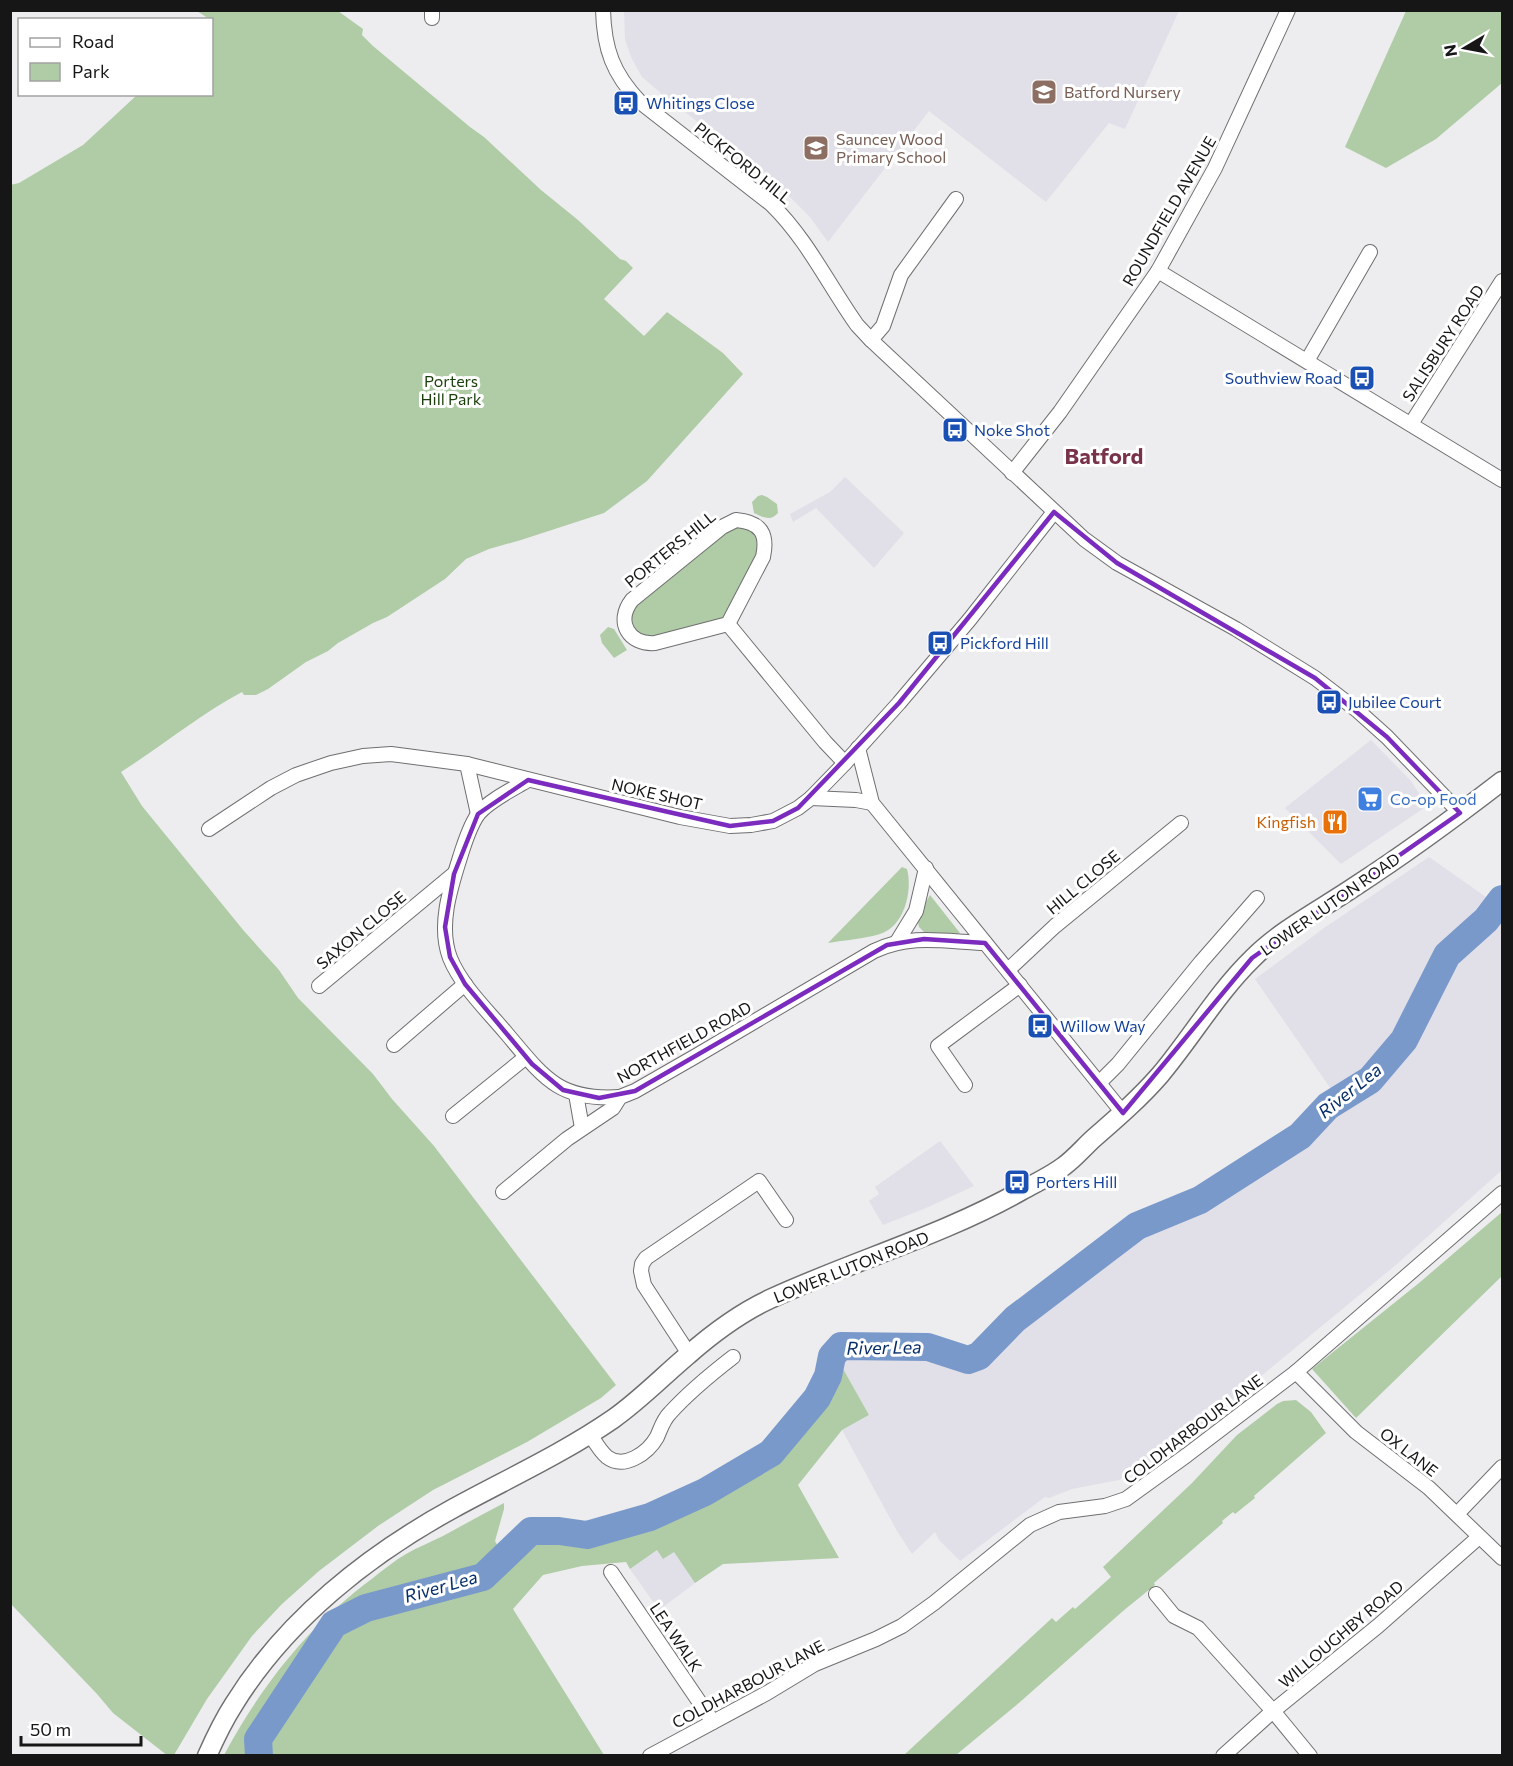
<svg xmlns="http://www.w3.org/2000/svg" width="1513" height="1766" font-family="Commissioner,sans-serif">
<rect width="100%" height="100%" fill="#ededef"/>
<g fill="#e1e0e9">
<polygon points="624,11 624,10 1179,11 1125,129 1109,123 1046,202 929,111 828,242 810,217 779,186 662,94 642,77 632,59 625,40"/>
<polygon points="845,477 904,533 874,568 816,508 793,522 790,514 830,492"/>
<polygon points="1371,740 1411,781 1427,806 1341,864 1285,808"/>
<polygon points="1429,857 1486,897 1461,927 1432,959 1404,1022 1379,1055 1333,1092 1255,979 1324,928"/>
<polygon points="1502,908 1502,1170 1397,1264 1186,1438 1178,1444 1176,1443 1163,1454 1119,1480 1072,1489 1049,1498 1045,1497 960,1561 939,1540 935,1532 912,1554 897,1531 842,1430 869,1415 837,1358 848,1351 921,1353 977,1369 1008,1335 1140,1231 1205,1207 1304,1143 1323,1118 1373,1086 1411,1041 1426,1020 1472,938"/>
<polygon points="940,1141 974,1186 926,1208 883,1225 869,1201 879,1194 875,1187"/>
<polygon points="657,1550 674,1551 695,1583 659,1610 630,1569"/>
</g>
<g fill="#afcca6">
<path d="M197,11H338L363,29L362,35L373,46L470,127L484,137L541,190L578,220L620,259L626,261L633,268L604,299L644,336L667,312L723,353L743,374L647,481L604,513L521,540L489,549L466,559L445,579L387,617L373,623L338,643L328,651L306,662L268,689L256,695H244L242,692C199,715 162,746 121,772L142,806L244,931L279,970L298,998L373,1074L392,1099L434,1146L616,1385L601,1398L527,1442L433,1490L378,1526L319,1571L282,1604L252,1636L207,1699L174,1755L168,1756L113,1713L97,1694L11,1604L10,185L19,183L83,145L137,95L212,94V20L209,19Z"/>
<polygon points="1406,11 1502,11 1502,83 1436,139 1386,168 1345,147"/>
<path d="M762,495L767,497L777,504L778,513C770,522 763,517 754,513L752,502L758,496Z"/>
<path d="M731,526C772,527 756,557 744,580C737,593 731,605 724,618L717,622L666,636L643,637C628,624 630,614 639,599Z"/>
<polygon points="608,627 614,629 627,650 614,658 602,643 600,635"/>
<path d="M902,867L907,869C913,891 904,927 880,934C864,939 845,940 828,943Z"/>
<polygon points="930,895 960,933 954,935 924,932 919,927 918,923 926,902"/>
<polygon points="1502,1212 1502,1276 1356,1418 1312,1369 1419,1283"/>
<path d="M837,1358L869,1415L842,1430L798,1485L839,1558L723,1564L695,1583L674,1552L663,1559L657,1550L630,1569L626,1562L582,1566L543,1575L513,1609L604,1755H224C262,1685 308,1626 373,1578C383,1570 394,1561 406,1554C418,1547 431,1542 443,1536C463,1525 483,1514 504,1503V1509L495,1541L504,1557L483,1577L366,1608L334,1624L312,1656L363,1621L492,1580L516,1551L533,1539L551,1536L572,1543L614,1536L655,1522L706,1497L777,1458L819,1404L833,1378Z"/>
<polygon points="1296,1400 1311,1412 1326,1433 1254,1496 1255,1498 1235,1514 1233,1512 1222,1521 1223,1523 1154,1583 1155,1585 1123,1611 1020,1702 956,1755 904,1755 1052,1618 1056,1622 1073,1607 1075,1609 1111,1577 1103,1567 1192,1483 1237,1435 1277,1404 1283,1401"/>
</g>
<g fill="none" stroke-linecap="round" stroke-linejoin="round">
<polyline stroke="#7999cb" stroke-width="28" points="259,1756 258,1739 334,1624 366,1608 483,1577 531,1531 559,1531 587,1535 650,1517 705,1492 771,1453 817,1398 828,1376 832,1356 841,1346 928,1347 968,1360 979,1356 1015,1319 1137,1226 1200,1200 1300,1136 1328,1106 1370,1080 1404,1040 1447,955 1486,920 1502,899"/>
<g stroke="#6f6f71" stroke-width="16">
<g id="minor">
<path d="M603,10C604,49 613,74 640,102L771,204C807,239 828,284 857,325L871,340L1084,539L1117,563L1236,629L1315,678L1358,711L1387,737L1460,813"/>
<polyline points="432,18 432,10"/>
<polyline points="1158,271 1502,480"/>
<polyline points="871,340 883,326 901,275 956,199"/>
<polyline points="1307,361 1370,252"/>
<polyline points="1411,424 1502,281"/>
<polyline points="1012,473 1060,412 1158,271 1215,168 1288,10"/>
<path d="M736,520C761,522 768,534 763,557L728,624L655,643C629,645 615,622 632,600L722,527Z"/>
<polyline points="728,624 825,742 845,763"/>
<polyline points="858,748 872,803 1123,1113"/>
<polyline points="467,764 478,814"/>
<path d="M528,780C513,789 490,800 479,813C471,823 466,839 462,851C452,883 437,924 450,958C462,987 488,1011 507,1034C544,1078 559,1101 620,1097"/>
<polyline points="811,798 856,800 872,803"/>
<polyline points="209,829 271,788 296,775 331,763 363,756 391,754 467,764 680,817 730,826 751,825 773,821 798,808 811,798 845,763 899,703 970,619 1054,512"/>
<polyline points="897,942 916,911 926,868"/>
<polyline points="1008,970 1055,926 1181,823"/>
<polyline points="319,986 454,874"/>
<polyline points="394,1045 465,984"/>
<polyline points="1099,1083 1118,1064 1201,962 1257,898"/>
<polyline points="965,1085 938,1046 1020,985"/>
<polyline points="576,1094 582,1128"/>
<polyline points="453,1116 526,1057"/>
<path d="M503,1192L567,1139L613,1108L620,1097L635,1091L696,1056L874,951C911,933 947,942 985,943"/>
<polyline points="689,1354 644,1285 641,1271 642,1264 646,1258 759,1181 786,1220"/>
<polyline points="1296,1372 1356,1432 1429,1488 1502,1558"/>
<path d="M590,1434C595,1442 600,1451 607,1457C624,1470 648,1453 657,1437C661,1428 663,1420 670,1413C689,1392 711,1374 733,1357"/>
<polyline points="1457,1514 1502,1467"/>
<polyline points="611,1572 713,1722"/>
<polyline points="1156,1594 1174,1616 1198,1628 1273,1711 1310,1756"/>
<polyline points="650,1756 767,1693 815,1664 876,1639 902,1626 934,1603 1030,1525 1059,1512 1105,1506 1126,1499 1187,1455 1296,1372 1502,1193"/>
<polyline points="1223,1756 1273,1711 1378,1626 1479,1537"/>
</g>
</g>
<g stroke="#6f6f71" stroke-width="21">
<path id="secondary" d="M207,1756C215,1738 223,1721 234,1704C286,1620 368,1555 454,1508C507,1479 562,1454 613,1419C640,1400 663,1376 688,1355C713,1333 740,1313 770,1299C852,1261 941,1236 1021,1191C1035,1183 1051,1176 1064,1166C1075,1158 1084,1147 1094,1138C1117,1118 1140,1098 1160,1075C1192,1037 1217,993 1253,958C1282,929 1320,910 1354,887C1405,854 1454,818 1502,781"/>
</g>
<use href="#minor" stroke="#fff" stroke-width="14"/>
<use href="#secondary" stroke="#fff" stroke-width="18"/>
</g>
<path fill="none" stroke="#7b2cbf" stroke-width="4.5" stroke-linejoin="round" d="M1054,512L1117,563L1315,678L1387,737L1460,813L1252,958L1123,1113L985,943L924,939L887,945L635,1091L599,1098L563,1090L532,1064L465,984L450,957L445,927L454,874L478,814L528,780L730,826L773,821L798,808L899,703Z"/>
<defs>
<g id="school-square" transform="scale(1.35)"><rect x="-9" y="-9" width="18" height="18" rx="4" fill="#8d6e63" stroke="#fff"/><path d="M0-5L7-2L0 1L-7-2ZM-4 1L0 2.5L4 1V4Q0 6-4 4Z" fill="#fff"/></g>
<g id="bus-square" transform="scale(1.35)"><rect x="-9" y="-9" width="18" height="18" rx="4" fill="#1a4fb4" stroke="#fff"/><path d="M-5-6H5V4H4V6H2V4H-2V6H-4V4H-5ZM-3.5-4V0h7V-4ZM-3.5 1.2v1.5H-2V1.2ZM2 1.2v1.5H3.5V1.2Z" fill="#fff"/></g>
<g id="supermarket-square" transform="scale(1.35)"><rect x="-9" y="-9" width="18" height="18" rx="4" fill="#3f7fe0" stroke="#fff"/><path d="M-6-5.5h2.5l.6 2H6L4.5 2H-2.5L-4.4-4H-6ZM-1.5 3.2a1.3 1.3 0 1 0 .1 0ZM3 3.2a1.3 1.3 0 1 0 .1 0Z" fill="#fff"/></g>
<g id="restaurant-square" transform="scale(1.35)"><rect x="-9" y="-9" width="18" height="18" rx="4" fill="#e8710a" stroke="#fff"/><path d="M-5-6h1v4h1v-4h1v4h1v-4h1v5L-1.5 .5V6h-2V.5L-5-1ZM5-6V6H3V1.5H1.5Q1.5-4 5-6Z" fill="#fff"/></g>
</defs>
<g fill-rule="evenodd">
<use href="#school-square" x="1044" y="92"/>
<use href="#bus-square" x="626" y="103"/>
<use href="#school-square" x="816" y="148"/>
<use href="#bus-square" x="1362" y="378"/>
<use href="#bus-square" x="955" y="430"/>
<use href="#bus-square" x="940" y="643"/>
<use href="#bus-square" x="1329" y="702"/>
<use href="#supermarket-square" x="1370" y="799"/>
<use href="#restaurant-square" x="1335" y="822"/>
<use href="#bus-square" x="1040" y="1026"/>
<use href="#bus-square" x="1017" y="1182"/>
</g>
<g text-anchor="middle" stroke-width="6" stroke-linejoin="round" paint-order="stroke">
<g font-size="16" fill="#785e54" stroke="#fff" text-anchor="start">
<text x="1064" y="98">Batford Nursery</text>
<text x="836" y="145">Sauncey Wood<tspan x="836" dy="18">Primary School</tspan></text>
</g>
<g font-size="16" fill="#164399" stroke="#fff" text-anchor="start">
<text x="646" y="109">Whitings Close</text>
<text x="1342" y="384" text-anchor="end">Southview Road</text>
<text x="974" y="436">Noke Shot</text>
<text x="960" y="649">Pickford Hill</text>
<text x="1348" y="708">Jubilee Court</text>
<text x="1060" y="1032">Willow Way</text>
<text x="1036" y="1188">Porters Hill</text>
</g>
<g font-size="16" fill="#161616" stroke="#fff">
<text transform="translate(743 163) rotate(39)" y="6">PICKFORD HILL</text>
<text transform="translate(1169 211) rotate(-60)" y="6">ROUNDFIELD AVENUE</text>
<text transform="translate(1443 343) rotate(-57)" y="6">SALISBURY ROAD</text>
<text transform="translate(670 549) rotate(-39)" y="6">PORTERS HILL</text>
<text transform="translate(657 794) rotate(13)" y="6">NOKE SHOT</text>
<text transform="translate(1083 882) rotate(-40)" y="6">HILL CLOSE</text>
<text transform="translate(1330 904) rotate(-35)" y="6">LOWER LUTON ROAD</text>
<text transform="translate(361 930) rotate(-40)" y="6">SAXON CLOSE</text>
<text transform="translate(684 1042) rotate(-29)" y="6">NORTHFIELD ROAD</text>
<text transform="translate(851 1267) rotate(-22)" y="6">LOWER LUTON ROAD</text>
<text transform="translate(1193 1429) rotate(-37)" y="6">COLDHARBOUR LANE</text>
<text transform="translate(1409 1452) rotate(38)" y="6">OX LANE</text>
<text transform="translate(1341 1634) rotate(-40)" y="6">WILLOUGHBY ROAD</text>
<text transform="translate(676 1637) rotate(56)" y="6">LEA WALK</text>
<text transform="translate(748 1684) rotate(-28)" y="6">COLDHARBOUR LANE</text>
</g>
<g font-size="16" fill="#183e09" stroke="#fff">
<text x="451" y="387">Porters<tspan x="451" dy="18">Hill Park</tspan></text>
</g>
<g font-size="16" fill="#366cbe" stroke="#fff" text-anchor="start">
<text x="1390" y="805">Co-op Food</text>
</g>
<g font-size="16" fill="#c56008" stroke="#fff" text-anchor="end">
<text x="1316" y="828">Kingfish</text>
</g>
<g font-size="18" font-style="italic" fill="#062e6a" stroke="#fff">
<text transform="translate(1350 1091) rotate(-39)" y="6">River Lea</text>
<text transform="translate(884 1348) rotate(-1)" y="6">River Lea</text>
<text transform="translate(441 1587) rotate(-16)" y="6">River Lea</text>
</g>
<g font-size="22" font-weight="bold" fill="#78334b" stroke="#fff">
<text x="1104" y="464">Batford</text>
</g>
</g>
<rect width="1513" height="1766" fill="none" stroke="#161616" stroke-width="24"/>
<rect x="18" y="18" width="195" height="78" fill="#ffffff" stroke="#a2a2a2" stroke-width="1.5"/>
<rect x="30" y="38" width="30" height="9" fill="#ffffff" stroke="#a2a2a2" stroke-width="1.5"/>
<text x="72" y="48" font-size="18" fill="#161616">Road</text>
<rect x="30" y="63" width="30" height="18" fill="#afcca6" stroke="#a2a2a2" stroke-width="1.5"/>
<text x="72" y="78" font-size="18" fill="#161616">Park</text>
<g transform="translate(1465 48) rotate(260)" stroke="#ffffff" stroke-width="4.5" paint-order="stroke">
<path d="M0-4.5L10 22L0 15L-10 22Z" fill="#161616"/>
<text y="-9" font-size="16" font-weight="bold" text-anchor="middle" fill="#161616">N</text>
</g>
<path d="M21 1736v9h120v-9" fill="none" stroke="#161616" stroke-width="3"/>
<text x="30" y="1736" font-size="18" fill="#161616" stroke="#ffffff" stroke-width="4.5" paint-order="stroke">50 m</text>
</svg>
